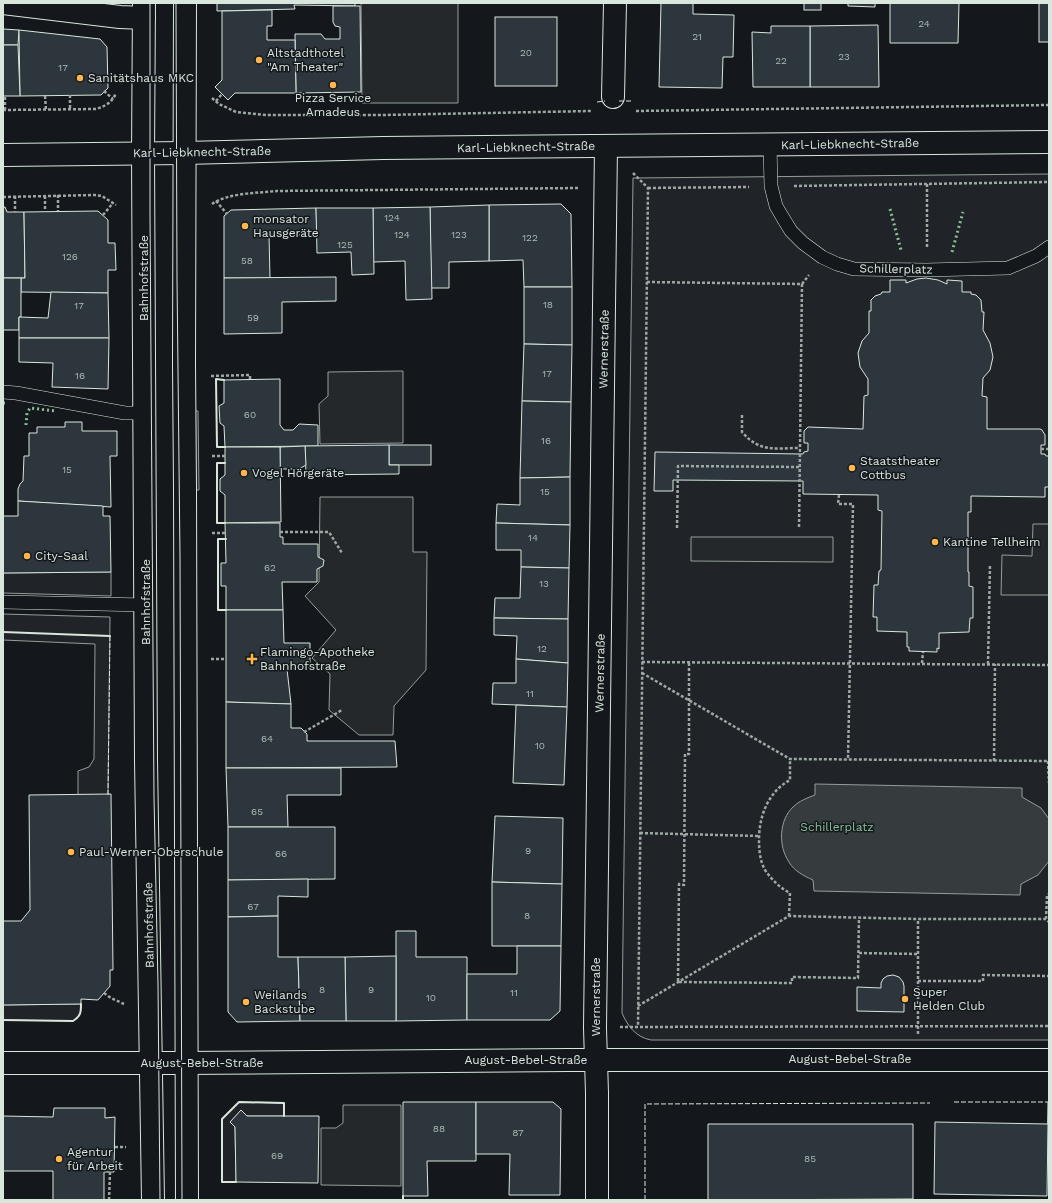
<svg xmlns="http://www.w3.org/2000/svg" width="1052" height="1203" font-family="'Work Sans',sans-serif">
<rect width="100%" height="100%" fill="#14181c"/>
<g fill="#202428" stroke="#939e99">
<path d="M1049,174V1040H651C636,1037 628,1027 622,1013L633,178Z"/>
<polygon points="111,572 111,596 3,593 3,573"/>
<polygon points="3,614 110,617 108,795 78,795 78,771 89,767 94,759 95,644 3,640"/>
<path d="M81,1004C81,1012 81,1016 73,1021L3,1020V1005Z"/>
<polygon points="239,1102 284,1103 284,1116 247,1116 241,1111 230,1122 235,1127 236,1182 222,1182 222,1119"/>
</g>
<g fill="#24282b" stroke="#939e99">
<polygon points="361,3 458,3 458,103 362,103"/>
<polygon points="403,371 403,443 320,444 319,404 328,396 328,372"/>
<polygon points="185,410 198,411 199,490 186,490"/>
<polygon points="320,497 413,497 413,552 427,552 426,670 394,706 393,735 359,735 329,710 330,674 312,658 336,630 305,596 319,582"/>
<polygon points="1033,524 1049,524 1049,595 1001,595 1002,555 1032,556"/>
<polygon points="691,537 833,537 833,562 691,561"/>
<polygon points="343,1105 401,1105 401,1186 321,1185 321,1128 336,1128 343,1123"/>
</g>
<path fill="#363b3e" stroke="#939e99" d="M815,784L1022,788V797L1041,808L1049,819V861L1038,875L1021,884L1020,895L814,891L813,880C804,876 794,871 789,862C778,846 779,820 793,807C799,801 807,798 815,795Z"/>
<g fill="#2c363c" stroke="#d8e6dc">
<polygon points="217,3 355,3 355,6 294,5 295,9 217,11"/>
<polygon points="661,3 693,3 693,14 734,15 733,57 723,57 722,88 659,87"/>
<rect x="804" y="3" width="17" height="7"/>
<polygon points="848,3 875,3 875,7 848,6"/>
<polygon points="890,3 959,3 958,43 890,43"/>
<rect x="1039" y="3" width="10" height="39"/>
<polygon points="333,6 360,6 361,92 296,93 295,34 321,34 325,39 340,39 340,27 335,26 333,22"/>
<polygon points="272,10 272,26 267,26 267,40 295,40 296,93 235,93 228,100 215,87 222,80 222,11"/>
<rect x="495" y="17" width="62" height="69"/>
<polygon points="878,25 879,87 810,87 810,26"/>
<polygon points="771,26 810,26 810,87 753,87 752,32 771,33"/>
<polygon points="3,29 19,30 18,45 3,45"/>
<polygon points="19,30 100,39 107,47 108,88 101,95 20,96"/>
<polygon points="3,45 18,45 20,96 3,96"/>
<polygon points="561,204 571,214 572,287 524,287 523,260 489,261 489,205"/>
<polygon points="489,205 489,261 449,262 449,288 431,288 430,207"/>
<polygon points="3,207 5,207 7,212 24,212 25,278 3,278"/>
<polygon points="430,207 432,299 406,300 405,261 373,262 373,208"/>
<polygon points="316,208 317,235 269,235 270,278 224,278 224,216 231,210"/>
<polygon points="316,208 373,208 374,274 352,275 351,252 317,253"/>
<polygon points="98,211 108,220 108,243 115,243 116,270 108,270 108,293 21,292 21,278 25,278 24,212"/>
<polygon points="336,277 336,301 282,302 282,333 224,334 224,278"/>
<polygon points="3,278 21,278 21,317 19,317 19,330 3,330"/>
<polygon points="926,278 938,280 947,284 947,280 962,281 962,292 971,292 971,294 976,295 981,300 982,312 984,312 983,330 990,343 993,357 990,370 983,378 982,396 987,397 987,429 1040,429 1042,430 1045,435 1045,445 1041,445 1041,454 1045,454 1046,456 1049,456 1049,487 1045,487 1045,497 971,496 971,512 968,512 968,572 969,572 969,586 973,587 973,618 970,618 969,632 939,633 939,649 937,648 937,652 909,651 909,647 907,647 907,632 877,631 877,617 873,617 874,585 878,585 879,571 881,570 882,511 878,510 878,495 803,494 803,481 673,480 673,491 654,491 655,452 803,454 804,452 808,451 808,443 804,443 804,431 808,427 863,429 864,396 868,395 868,379 860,367 858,353 862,341 869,333 869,311 871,311 871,300 875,296 881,294 882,292 890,292 890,280 906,280 906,283 917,279"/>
<polygon points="524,287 572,287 572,345 524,344"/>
<polygon points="51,292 108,293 109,338 19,338 19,317 48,318"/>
<polygon points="19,338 109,338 108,389 52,387 53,363 19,362"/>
<polygon points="524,344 572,345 571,402 522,401"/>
<polygon points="280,379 280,425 284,430 293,430 299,424 318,425 318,446 225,447 224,426 220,423 219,406 224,403 224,380"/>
<polygon points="522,401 571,402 570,477 520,478"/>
<polygon points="65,422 82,422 82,431 117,431 117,456 110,456 111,507 18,501 18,489 20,484 23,481 24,456 29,456 29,433 37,433 37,427 65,427"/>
<rect x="389" y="445" width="42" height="20"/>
<polygon points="389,445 389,465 399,465 399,474 306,475 305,446"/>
<polygon points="305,446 306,465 299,469 280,469 280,447"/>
<polygon points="225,447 280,447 281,522 225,523 225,495 220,491 220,479 225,475"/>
<polygon points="570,477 570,525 496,523 497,504 520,505 520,478"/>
<polygon points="18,501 103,506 103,516 110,516 111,572 3,573 3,516 18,516"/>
<polygon points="225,523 280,523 280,537 283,537 283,544 318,544 318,557 324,560 323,566 317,569 317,582 282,582 283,610 226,610 226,586 221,586 221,563 226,563"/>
<polygon points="496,523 570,525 569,568 521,567 521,550 496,550"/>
<polygon points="521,567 569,568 568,619 494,618 495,598 520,598"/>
<polygon points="226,610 283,610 284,643 310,643 310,668 287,669 291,704 226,702"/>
<polygon points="494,618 568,619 568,663 516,659 517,636 494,635"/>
<polygon points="516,659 568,663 567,707 492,704 493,683 516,683"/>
<polygon points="226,702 291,704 291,728 301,728 307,734 307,741 395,741 397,767 226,768"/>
<polygon points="516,705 567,707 564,785 513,783"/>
<polygon points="226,768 341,768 341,795 287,795 288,827 228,827"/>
<polygon points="111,794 113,970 110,970 110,986 98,1000 81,999 81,1004 3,1005 3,921 21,921 30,910 29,795"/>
<polygon points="495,816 563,818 562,884 492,882"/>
<polygon points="228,827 335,827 335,879 228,880"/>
<polygon points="308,879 308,897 278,896 278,916 228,917 228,880"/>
<polygon points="492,882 562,884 561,946 492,946"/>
<polygon points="278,916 278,957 298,957 300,1021 237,1022 228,1012 228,917"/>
<polygon points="396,931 416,931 416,957 467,957 467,1020 396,1021"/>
<polygon points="517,946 561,946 560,1011 550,1020 467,1020 467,974 517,974"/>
<polygon points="396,956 396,1021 346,1021 345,957"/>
<polygon points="298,957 345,957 346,1021 300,1021"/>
<polygon points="893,975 899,977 903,982 904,986 904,1012 857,1011 857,987 881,988 881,983 883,979 887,976"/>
<polygon points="403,1102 476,1102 476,1161 427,1161 428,1196 403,1196"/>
<polygon points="476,1102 553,1102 561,1109 560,1195 509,1195 510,1154 476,1154"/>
<polygon points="1048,1102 1049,1102 1049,1158 1047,1158"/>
<polygon points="54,1108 105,1108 105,1118 115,1117 114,1172 104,1172 104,1200 51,1200 53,1200 53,1171 3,1171 3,1116 53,1117"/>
<polygon points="241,1110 247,1116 319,1116 318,1183 236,1182 235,1127 230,1122"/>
<polygon points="935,1122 1048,1124 1047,1196 934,1194"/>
<polygon points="708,1124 913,1124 913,1199 708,1200"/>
</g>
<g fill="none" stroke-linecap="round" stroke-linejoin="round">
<g stroke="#d8e6dc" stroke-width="14">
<g id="service">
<polyline points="770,145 771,186 776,206 783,218 791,231 803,243 822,257 837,264 854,269 926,270 1008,268 1036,256 1049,247"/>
<polyline points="3,392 16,393 125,413 144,413"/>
<polyline points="3,602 146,605"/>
</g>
</g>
<g stroke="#d8e6dc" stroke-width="24">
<g id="minor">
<polyline points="3,3 120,17 144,18"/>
<polyline points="613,97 615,3"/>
<polyline points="3,1063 182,1063 569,1060 1049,1060"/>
<polyline points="597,1200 597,1093 595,1028 606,146"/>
</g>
</g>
<g stroke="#d8e6dc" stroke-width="24">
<g id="tertiary">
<polyline points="144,3 143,153 146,760 153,1200"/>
<polyline points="185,3 184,364 185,489 187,1200"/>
</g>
</g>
<g stroke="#d8e6dc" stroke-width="24">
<polyline id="secondary" points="3,155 184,153 383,148 1049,142"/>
</g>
<g stroke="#9da8a2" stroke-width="2.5" stroke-dasharray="3 2" stroke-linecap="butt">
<polyline points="104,91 113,99"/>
<polyline points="70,95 70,109"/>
<polyline points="45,96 46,110"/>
<polyline points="212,98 219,104 236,112 266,115 382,115 591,111"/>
<polyline points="216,101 222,94"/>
<path d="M3,110L96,109C105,106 112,103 116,93"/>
<polyline points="5,110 5,96"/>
<polyline points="636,111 1049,105"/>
<polyline points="633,173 648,188 638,1026"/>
<polyline points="794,186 1049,182"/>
<polyline points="648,188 749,187"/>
<polyline points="58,195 58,211"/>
<polyline points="15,196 15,212"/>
<polyline points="45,196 45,211"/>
<polyline points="3,197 95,195 102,196 116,205"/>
<polyline points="216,201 227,214"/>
<path d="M212,204C227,193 258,193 277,191L578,188"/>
<polyline points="103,215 113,203"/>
<polyline points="927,247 927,184"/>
<polyline points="647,282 802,284 799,529"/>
<polyline points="802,284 809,275"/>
<polyline points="211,376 250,375 250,379"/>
<path d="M742,415V432C760,453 775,448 800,448"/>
<polyline points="1041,449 1049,449"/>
<polyline points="212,456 225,456"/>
<polyline points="839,495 838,504 853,504 848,760"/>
<polyline points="677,528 678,466 800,467"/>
<polyline points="280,532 329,532 342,553"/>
<polyline points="212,533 226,533"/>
<polyline points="211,659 226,659"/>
<polyline points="642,662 1049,665"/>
<polyline points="689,663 689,754 685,754 684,885 679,884 678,982 792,983 792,977 858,978 859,918"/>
<polyline points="922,663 923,652"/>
<polyline points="988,664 990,564"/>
<polyline points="642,673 790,759 1049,761"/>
<polyline points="304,732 342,710"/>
<polyline points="994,761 995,664"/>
<polyline points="1048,761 1049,783"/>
<polyline points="640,833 759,836"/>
<path d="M789,916L790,893C780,888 772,880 765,870C760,861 759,850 759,840C759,816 768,792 790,780V759"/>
<polyline points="1046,919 1047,895 1049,894"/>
<polyline points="859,953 918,954"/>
<polyline points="918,981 983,981 983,975 1049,976"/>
<polyline points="104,993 111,998 124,1004"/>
<polyline points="638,1006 789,916 918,919 1046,919 1049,922"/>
<polyline points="620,1027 1049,1026"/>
<polyline points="918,1034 918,919"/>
<polyline points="115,1147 126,1147"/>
<polyline points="109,1200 110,1172"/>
</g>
<use href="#service" stroke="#14181c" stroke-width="13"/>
<use href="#minor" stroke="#14181c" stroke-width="22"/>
<use href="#tertiary" stroke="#14181c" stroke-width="22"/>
<use href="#secondary" stroke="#14181c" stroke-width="22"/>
<g stroke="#d8e6dc" stroke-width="1">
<polyline points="150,3 150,213 154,798 158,985 160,1200"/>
<polyline points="176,3 177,278 180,557 182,1200"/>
</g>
<g stroke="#8ac095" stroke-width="3" stroke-dasharray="2 3" stroke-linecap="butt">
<polyline points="890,209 901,250"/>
<polyline points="952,252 963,212"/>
<polyline points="3,403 5,403"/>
<polyline points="26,425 27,413 30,408 56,411"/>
</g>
<g stroke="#d8e6dc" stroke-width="1" stroke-dasharray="5 2" stroke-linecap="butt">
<polyline points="619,101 633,101"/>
<polyline points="597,102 605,101"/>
<polyline points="108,795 110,636"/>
<polyline points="954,1102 1048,1102"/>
<polyline points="645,1200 645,1104 930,1103"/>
</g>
<g stroke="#d8e6dc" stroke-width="2">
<polyline points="224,380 216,379 217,447 225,447"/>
<polyline points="225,463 217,463 217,523 225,523"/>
<polyline points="226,539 218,539 218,610 226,610"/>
<polyline points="3,632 110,636"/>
<path d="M3,1020L73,1021C81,1016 81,1012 81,1004"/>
<polyline points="236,1182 222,1182 222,1119 239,1102 284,1103 284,1116"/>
<polyline points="403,1200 403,1196"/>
</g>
</g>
<g fill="#ffb74d" stroke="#14181c" stroke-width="1.5">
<circle cx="259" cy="60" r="4"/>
<circle cx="80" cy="78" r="4"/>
<circle cx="333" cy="85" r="4"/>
<circle cx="245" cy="226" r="4"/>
<circle cx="852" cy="468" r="4"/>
<circle cx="244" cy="473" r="4"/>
<circle cx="935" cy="542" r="4"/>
<circle cx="27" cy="556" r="4"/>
<path d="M250 653h4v4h4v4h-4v4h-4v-4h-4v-4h4z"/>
<circle cx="71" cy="852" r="4"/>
<circle cx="905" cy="999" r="4"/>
<circle cx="246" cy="1002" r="4"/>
<circle cx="59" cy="1159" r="4"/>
</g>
<g text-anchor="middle" stroke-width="3" stroke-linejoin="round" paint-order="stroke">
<g font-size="10" fill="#adbab4">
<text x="924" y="27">24</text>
<text x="697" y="40">21</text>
<text x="526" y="56">20</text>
<text x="844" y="60">23</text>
<text x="781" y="64">22</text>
<text x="63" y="71">17</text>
<text x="392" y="221">124</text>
<text x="402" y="238">124</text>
<text x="459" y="238">123</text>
<text x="530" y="241">122</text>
<text x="345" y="248">125</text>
<text x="70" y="260">126</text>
<text x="247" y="264">58</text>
<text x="548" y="308">18</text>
<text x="79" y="309">17</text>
<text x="253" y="321">59</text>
<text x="547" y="377">17</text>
<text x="80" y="379">16</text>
<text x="250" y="418">60</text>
<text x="546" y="444">16</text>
<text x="67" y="473">15</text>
<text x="545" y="495">15</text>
<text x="533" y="541">14</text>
<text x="270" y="571">62</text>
<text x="544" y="587">13</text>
<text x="542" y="652">12</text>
<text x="530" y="697">11</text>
<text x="267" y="742">64</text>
<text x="540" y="749">10</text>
<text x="257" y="815">65</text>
<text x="528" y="854">9</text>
<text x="281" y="857">66</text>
<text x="253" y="910">67</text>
<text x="527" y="919">8</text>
<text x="322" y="993">8</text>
<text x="371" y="993">9</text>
<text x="514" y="996">11</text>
<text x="431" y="1001">10</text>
<text x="439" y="1132">88</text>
<text x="518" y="1136">87</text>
<text x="277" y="1159">69</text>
<text x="810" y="1162">85</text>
</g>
<g font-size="12" fill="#d8e6dc" stroke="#14181c" text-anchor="start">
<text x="267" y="57">Altstadthotel<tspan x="267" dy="14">"Am Theater"</tspan></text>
<text x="88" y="82">Sanitätshaus MKC</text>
<text x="333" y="102" text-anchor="middle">Pizza Service<tspan x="333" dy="14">Amadeus</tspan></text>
<text x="253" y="223">monsator<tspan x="253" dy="14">Hausgeräte</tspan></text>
<text x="860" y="465">Staatstheater<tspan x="860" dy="14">Cottbus</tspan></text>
<text x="252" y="477">Vogel Hörgeräte</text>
<text x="943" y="546">Kantine Tellheim</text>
<text x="35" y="560">City-Saal</text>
<text x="260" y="656">Flamingo-Apotheke<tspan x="260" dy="14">Bahnhofstraße</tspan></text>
<text x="79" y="856">Paul-Werner-Oberschule</text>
<text x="913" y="996">Super<tspan x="913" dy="14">Helden Club</tspan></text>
<text x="254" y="999">Weilands<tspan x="254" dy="14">Backstube</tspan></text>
<text x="67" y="1156">Agentur<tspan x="67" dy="14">für Arbeit</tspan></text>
</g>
<g font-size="12" fill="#d8e6dc" stroke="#14181c">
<text transform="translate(850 144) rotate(-1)" y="4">Karl-Liebknecht-Straße</text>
<text transform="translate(526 147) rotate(-1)" y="4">Karl-Liebknecht-Straße</text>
<text transform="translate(202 152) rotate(-1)" y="4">Karl-Liebknecht-Straße</text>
<text transform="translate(896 269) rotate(1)" y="4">Schillerplatz</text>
<text transform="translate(144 278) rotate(-90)" y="4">Bahnhofstraße</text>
<text transform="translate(604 349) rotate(-89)" y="4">Wernerstraße</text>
<text transform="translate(146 602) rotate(-90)" y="4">Bahnhofstraße</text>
<text transform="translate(600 673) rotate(-89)" y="4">Wernerstraße</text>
<text transform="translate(149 925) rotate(-91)" y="4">Bahnhofstraße</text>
<text transform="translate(596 997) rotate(-90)" y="4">Wernerstraße</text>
<text x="850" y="1063">August-Bebel-Straße</text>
<text x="526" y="1064">August-Bebel-Straße</text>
<text x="202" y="1067">August-Bebel-Straße</text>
</g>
<g font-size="12" fill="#8ac095" stroke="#14181c">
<text x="837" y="831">Schillerplatz</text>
</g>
</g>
<rect width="1052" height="1203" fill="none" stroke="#d8e6dc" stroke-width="8"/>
</svg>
